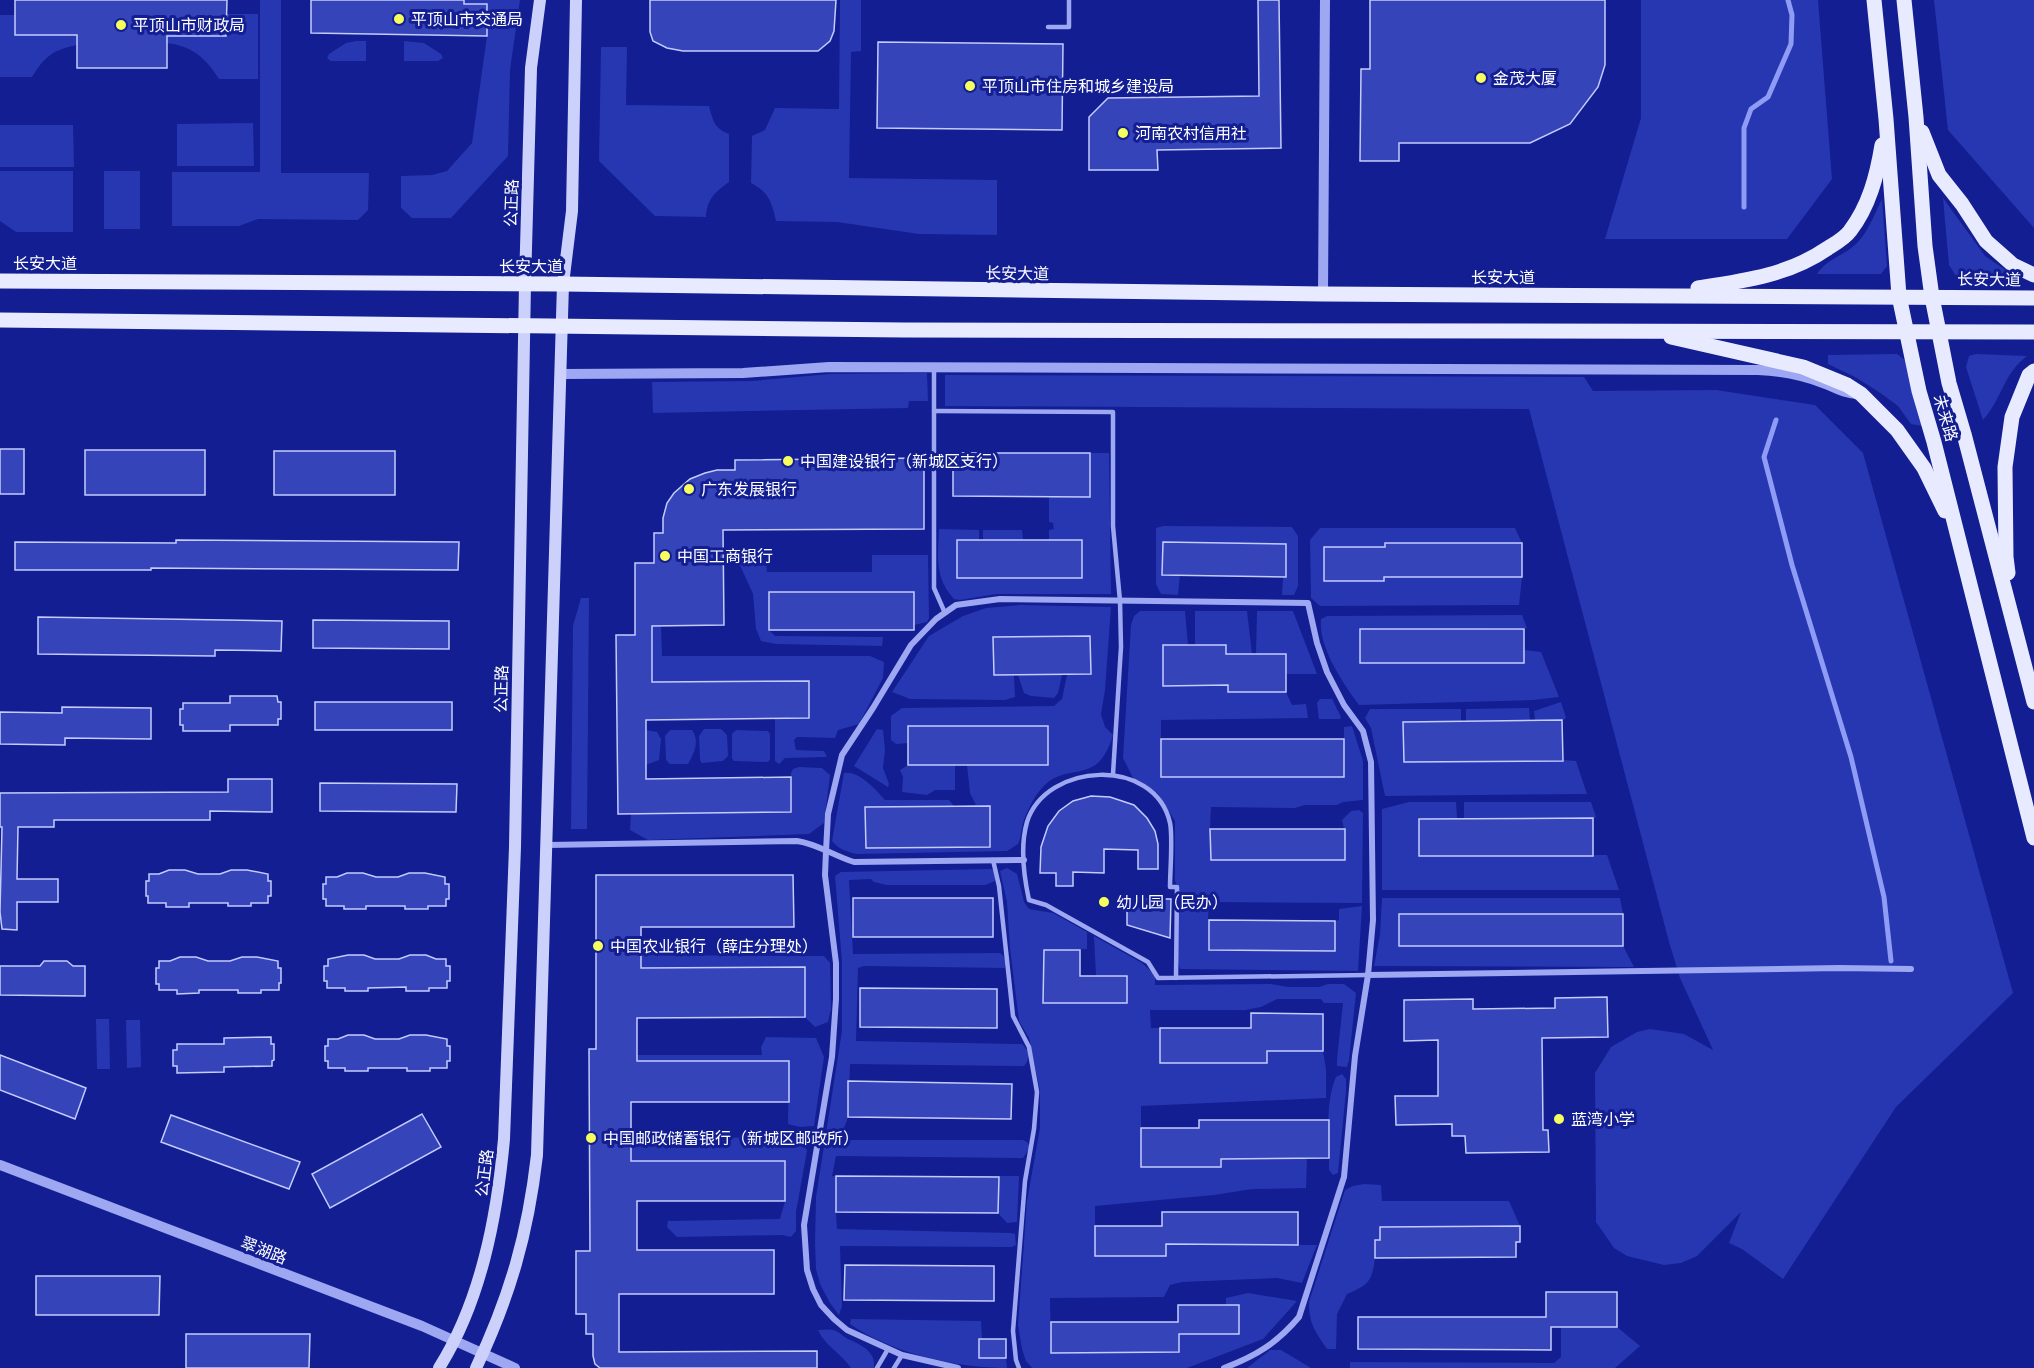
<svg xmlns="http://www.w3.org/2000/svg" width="2034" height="1368" font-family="Commissioner,'Noto Sans SC',sans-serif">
<rect width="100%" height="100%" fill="#121e91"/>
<g fill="#2737b2">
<polygon points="260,0 281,0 281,173 369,173 368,210 358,220 258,219 239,226 172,226 172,172 260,172"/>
<polygon points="464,0 520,0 510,70 508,156 451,218 412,218 401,208 401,176 432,175 447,171 472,143 487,36 487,4 464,4"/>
<path d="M840,0H861V51L851,52L849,178L997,180V235L919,234L837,222L776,221C772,203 769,192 751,183L752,136L765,130L775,108L839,109Z"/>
<polygon points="1641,0 1818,0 1832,179 1787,239 1605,239 1641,118"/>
<polygon points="1934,0 2034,0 2034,228 1948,130"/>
<path d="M227,14H258V79H219C206,58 192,46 167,43V36H226Z"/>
<path d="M0,15H15L16,35H77V45C53,50 45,56 32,77H0Z"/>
<polygon points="356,41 366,41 366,61 331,61 327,58 329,54 346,43"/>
<polygon points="404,41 424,43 441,54 443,58 438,61 404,61"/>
<path d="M601,47H627L626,105L709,106C713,121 714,128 729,134V182C715,192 707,199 706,217L655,216L599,161Z"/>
<polygon points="253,123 254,166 177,166 177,124"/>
<polygon points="0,125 73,125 74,167 0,167"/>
<polygon points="0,171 73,171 73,232 16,232 0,221"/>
<rect x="104" y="171" width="36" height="58"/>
<polygon points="1943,198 1985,256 2010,273 1956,276 1949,265"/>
<path d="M1882,199L1887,266L1881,274H1817C1826,259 1846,255 1858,242C1869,230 1875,213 1882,199Z"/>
<polygon points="1897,354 1906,361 1922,426 1911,424 1898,406 1879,392 1855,377 1828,364 1828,355"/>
<path d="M1976,354L2027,356C2003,374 2002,399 1983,420L1966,367L1969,356Z"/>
<polygon points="927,373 928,401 909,401 908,408 653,413 652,382 752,381 830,374"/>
<polygon points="945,375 1584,377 1593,391 1716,390 1815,405 1863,453 2013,993 1896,1107 1783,1279 1742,1249 1729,1243 1741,1212 1697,1256 1681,1263 1664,1265 1627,1256 1614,1248 1596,1222 1595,1073 1611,1047 1637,1032 1650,1029 1684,1034 1713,1050 1680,978 1669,942 1529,409 945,406"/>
<path d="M1090,453H1109L1111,594H996L960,600L954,599C934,577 938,557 939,529L979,530V540H957V578H1081V540H1049V530L1054,529L1053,523L1049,522V497H1090Z"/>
<polygon points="1163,526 1292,527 1298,536 1298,586 1294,595 1282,595 1283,577 1180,575 1178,595 1161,594 1156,584 1156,528"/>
<polygon points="1320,528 1515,528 1522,543 1385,543 1385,547 1324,547 1324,580 1384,581 1384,577 1522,577 1519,605 1320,606 1311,598 1310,540"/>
<polygon points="983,530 1022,530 1023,540 983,540"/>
<polygon points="872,555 928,555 929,618 927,622 914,625 913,592 770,592 769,630 775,636 883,637 882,646 776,644 761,641 756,629 753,594 739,563 741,558 752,558 766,562 767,572 872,572"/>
<polygon points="581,598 589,598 587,829 571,829 573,626"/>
<path d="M1020,605L1111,607L1105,690L1101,714L1105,727L1113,735C1097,789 1068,759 1042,788C1035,795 1029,808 1025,817C1021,826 1022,836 1018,844L1007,851L857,854C847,852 838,849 832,841L844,773C859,770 876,790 885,800H949L954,806L976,805L970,793L967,765H955V790H935L927,795L902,792L903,777L900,770L908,765V743L896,744L891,740V716L902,708L1054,706L1062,699L1067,675H1062L1058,693L1054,698L1031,696L1024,693L1018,675H1014L1015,697L1005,700L910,699L892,692L929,636L963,616L986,608Z"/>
<polygon points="1140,611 1185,611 1188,645 1195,645 1195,611 1247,611 1252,654 1256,654 1257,611 1293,611 1317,674 1286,674 1286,692 1292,705 1306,704 1308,718 1161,720 1161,739 1344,739 1344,727 1352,726 1363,761 1363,800 1343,802 1337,805 1305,805 1295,808 1211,807 1210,829 1344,829 1342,820 1351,811 1359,810 1363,813 1362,903 1209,902 1208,919 1335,921 1339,920 1339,909 1362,906 1358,971 1180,969 1178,962 1178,887 1175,881 1175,821 1158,794 1133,778 1123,758 1131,625 1134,616"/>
<path d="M1522,615L1527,628L1360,629V663L1524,650L1541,652L1559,697L1533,700L1359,705C1343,683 1318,647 1321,619L1327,616Z"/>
<polygon points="652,626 661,626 662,656 870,656 884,662 883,678 859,724 838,730 835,738 797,737 794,740 796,750 824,751 827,757 785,758 779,764 775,761 775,719 809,718 809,681 652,682"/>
<polygon points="1320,699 1332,699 1341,717 1340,719 1319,719 1317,703"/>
<polygon points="1561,702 1566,718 1562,721 1563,760 1576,761 1587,794 1385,796 1371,728 1365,718 1370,709 1461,709 1461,721 1466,721 1466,709 1529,708 1530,720 1535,721 1534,711"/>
<polygon points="704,729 721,729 727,735 728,756 723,761 702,763 700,760 699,736"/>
<polygon points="877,729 883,730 885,750 883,768 889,784 888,787 854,766"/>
<polygon points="646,730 657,732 661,739 659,760 646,765"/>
<path d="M670,730H692C700,742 694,753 688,764H670L666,760L665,736Z"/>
<polygon points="736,730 768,731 770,734 770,760 767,762 734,761 732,758 732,734"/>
<polygon points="799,767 822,768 830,775 824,823 809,834 648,840 630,830 631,813 791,812 791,773 793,769"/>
<polygon points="1409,802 1456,802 1457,818 1464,818 1464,802 1591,802 1596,817 1593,819 1594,855 1607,855 1619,890 1382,890 1382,809"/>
<polygon points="1007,868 1017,874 1024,902 1029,909 1053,913 1087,932 1087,949 1044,950 1043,1002 1127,1002 1127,976 1096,976 1094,936 1142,963 1155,975 1155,985 1271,984 1288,987 1319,987 1328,984 1344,984 1356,993 1349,1060 1347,1067 1337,1066 1337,1059 1343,1003 1324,1003 1321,999 1277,999 1261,1007 1245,1010 1150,1010 1151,1028 1160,1028 1160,1063 1267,1063 1267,1051 1323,1051 1326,1069 1326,1098 1141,1106 1141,1167 1221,1167 1221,1159 1307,1158 1306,1188 1252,1189 1214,1195 1095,1206 1095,1255 1166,1244 1317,1245 1302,1283 1277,1278 1182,1282 1170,1285 1164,1297 1050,1298 1051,1353 1179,1352 1179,1334 1239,1334 1239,1305 1226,1305 1226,1298 1248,1293 1297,1301 1263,1339 1187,1368 1032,1368 1026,1361 1022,1349 1018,1325 1027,1201 1040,1128 1040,1091 1029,1038 1019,1021 1010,948 1007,902 1000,871"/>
<path d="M991,869L993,870L996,878L995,881L985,885H887L874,882L871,879L849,880L853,954L1000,953C1006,957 1005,962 1005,968L864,966L858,968L856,1041L1022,1044L1029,1052L1027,1062L1024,1066L850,1064L848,1117L840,1140H1023L1027,1142L1030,1147L1023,1158L836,1156L832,1176H1019L1017,1222L1007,1223L998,1213L836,1212L837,1229L1011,1233L1015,1234L1016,1245L1012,1247L840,1246L842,1306L839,1315L830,1303L820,1284L816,1269L815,1244L816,1197L842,1031V962L835,876L841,872Z"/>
<polygon points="1382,898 1620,898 1623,914 1399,914 1623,946 1634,967 1374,966 1380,934"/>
<polygon points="641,955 824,956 830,963 831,1009 828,1022 815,1027 805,1017 804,967 641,968"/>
<polygon points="96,1019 109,1019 110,1069 97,1069"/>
<polygon points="126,1020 140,1020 141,1067 127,1068"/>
<polygon points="766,1037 816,1038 824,1057 814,1126 800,1127 788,1124 789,1061 637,1061 637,1055 762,1055 761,1047"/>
<path d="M1342,1074L1346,1079V1091L1338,1173L1333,1175L1329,1170C1330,1140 1324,1105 1336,1077Z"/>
<polygon points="631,1137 797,1138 804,1142 807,1151 796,1212 796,1231 791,1237 782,1235 677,1237 667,1227 668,1221 780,1219 785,1201 785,1161 631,1161"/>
<path d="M1364,1184L1381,1185L1382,1201H1509L1520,1226V1242L1375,1258C1372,1281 1369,1285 1347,1294L1337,1314L1336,1349H1327C1315,1331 1309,1324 1309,1302L1345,1190L1353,1186Z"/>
<path d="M851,1319L981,1321L982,1339H979V1358H1006L1007,1368C957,1368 891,1353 850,1324Z"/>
<polygon points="1561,1327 1617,1327 1640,1346 1615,1368 1350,1368 1350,1362 1554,1363 1561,1357"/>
<path d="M818,1330C823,1330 829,1329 833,1330C838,1331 842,1335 846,1338C859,1344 876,1350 874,1368H851C842,1354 825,1346 818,1330Z"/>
<polygon points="1270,1350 1281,1350 1311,1368 1247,1368"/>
</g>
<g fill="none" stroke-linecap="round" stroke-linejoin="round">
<g stroke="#8f9cf6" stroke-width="5">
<polyline points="1744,207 1744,128 1751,109 1768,97 1791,44 1792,15 1788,0"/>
<polyline points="1776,420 1764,457 1792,565 1851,757 1884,897 1891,961"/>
</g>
</g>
<g fill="#3544b8" stroke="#c4cbfd" stroke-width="1.5">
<polygon points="15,0 227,0 226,36 167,36 167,68 77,68 77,35 15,35"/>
<polygon points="311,0 464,0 464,4 487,4 487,36 311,33"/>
<polygon points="650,0 836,0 834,31 830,41 818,51 683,51 667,48 653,41 650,32"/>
<polygon points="1258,0 1279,0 1281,148 1157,150 1158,170 1089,170 1089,117 1108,98 1259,96"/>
<polygon points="1370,0 1605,0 1605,65 1598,87 1570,124 1530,143 1399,143 1399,161 1360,161 1361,69 1370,69"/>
<polygon points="878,42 1063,44 1062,130 877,128"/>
<rect x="0" y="449" width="24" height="45"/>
<rect x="85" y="450" width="120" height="45"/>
<rect x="274" y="451" width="121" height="44"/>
<polygon points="953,453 1090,453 1090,497 953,496"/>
<polygon points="924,458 924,529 723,530 724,625 652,626 652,682 809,681 809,718 646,720 646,779 791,777 791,812 618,814 616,635 635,635 635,563 654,563 654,533 663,533 663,518 667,503 674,493 690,479 705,473 717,470 735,470 735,460"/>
<polygon points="176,540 459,542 458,570 151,568 151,570 15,570 15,542 176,543"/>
<rect x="957" y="540" width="125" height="38"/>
<polygon points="1163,542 1286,544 1286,577 1162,575"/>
<polygon points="1385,543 1522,543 1522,577 1384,577 1384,581 1324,581 1324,547 1385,547"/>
<rect x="769" y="592" width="145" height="38"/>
<polygon points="38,617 282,621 281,651 215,650 215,656 38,654"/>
<polygon points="313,620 449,621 449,649 313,648"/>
<rect x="1360" y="629" width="164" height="34"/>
<polygon points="1090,636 1091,674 994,675 993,637"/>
<polygon points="1163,645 1226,645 1226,654 1286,654 1286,692 1228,692 1228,685 1163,686"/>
<polygon points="230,696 277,696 278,702 281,702 281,719 278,719 278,725 230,725 230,731 183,731 183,725 180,725 180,709 183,709 183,703 230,703"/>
<rect x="315" y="702" width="137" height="28"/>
<polygon points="62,707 151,708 151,739 65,738 65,745 0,744 0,712 62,713"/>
<polygon points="1562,720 1563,761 1404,762 1403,722"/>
<rect x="908" y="726" width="140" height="39"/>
<rect x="1161" y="739" width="183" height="38"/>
<polygon points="228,779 272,779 272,812 210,811 210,820 54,820 54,827 18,827 17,879 58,879 58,902 17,902 17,930 2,929 0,912 2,827 0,827 0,793 228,792"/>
<polygon points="320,783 457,784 456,812 320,811"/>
<polygon points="1091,796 1110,797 1134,805 1147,818 1155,831 1158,844 1158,869 1138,869 1138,850 1104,849 1104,873 1073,872 1073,886 1056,886 1056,873 1040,873 1041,847 1048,826 1059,811 1073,801"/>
<polygon points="990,806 990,847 866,848 865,807"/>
<polygon points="1593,818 1593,856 1419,856 1419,819"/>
<polygon points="1210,829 1345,829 1345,860 1211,860"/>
<polygon points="169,870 185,870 198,874 220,874 231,870 247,870 268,874 268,881 271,881 271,896 268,896 268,903 251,903 251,906 228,906 228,903 189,903 189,907 166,907 166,903 148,903 148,896 146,896 146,881 149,881 149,874 159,874"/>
<polygon points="347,873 363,873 376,877 398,877 409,873 425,873 445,877 445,884 449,884 449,899 446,899 446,906 428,906 428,909 405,909 405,906 366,906 366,909 344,909 344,906 326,906 326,899 323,899 323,884 326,884 326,877 337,877"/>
<polygon points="596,875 793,875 794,927 641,927 641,968 805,967 805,1017 637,1018 637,1061 789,1061 789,1102 631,1102 631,1161 785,1161 785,1201 637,1201 637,1250 774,1250 774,1294 619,1294 619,1352 817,1351 817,1368 600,1368 595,1364 593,1356 593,1334 586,1334 586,1314 576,1314 576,1251 590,1251 589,1049 596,1049"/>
<rect x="853" y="898" width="140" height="39"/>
<polygon points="1127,899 1171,899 1170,938 1127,925"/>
<rect x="1399" y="914" width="224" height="32"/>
<polygon points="1209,920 1335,921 1335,951 1209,950"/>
<polygon points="1044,950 1080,950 1080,976 1127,976 1127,1003 1043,1003"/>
<polygon points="348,955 364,955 375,959 399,959 410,955 426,955 436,959 446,959 446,966 450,966 450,981 447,981 447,988 429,988 429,991 406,991 406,987 368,988 368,991 345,991 345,988 327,988 327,981 324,981 324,966 328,966 328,959"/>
<polygon points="180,957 196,957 208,961 230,961 242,957 257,957 278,961 278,968 281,968 281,983 279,983 279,990 261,990 261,993 238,993 238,990 199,990 199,993 177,994 177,990 159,990 159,984 156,984 156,968 159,968 159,961 170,961"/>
<polygon points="44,961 67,961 73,966 85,966 85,996 0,995 0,966 40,966"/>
<polygon points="860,988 997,989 997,1028 860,1027"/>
<polygon points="1607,997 1608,1037 1542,1038 1543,1130 1548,1130 1549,1152 1466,1153 1465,1136 1452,1136 1452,1124 1396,1125 1395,1096 1438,1096 1438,1040 1404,1041 1404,1000 1473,999 1473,1009 1555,1008 1555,998"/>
<polygon points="1251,1013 1323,1014 1323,1051 1267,1051 1267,1063 1160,1063 1160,1028 1251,1028"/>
<polygon points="348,1035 364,1035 375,1039 399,1039 410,1035 426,1035 447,1039 447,1046 450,1046 450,1061 447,1061 447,1068 430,1068 430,1071 407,1071 407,1068 368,1068 368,1071 345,1071 345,1068 328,1068 328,1061 325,1061 325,1046 328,1046 328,1039 338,1039"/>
<polygon points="271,1037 271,1044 274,1044 274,1060 272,1061 272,1066 224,1067 224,1072 177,1073 177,1066 173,1066 173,1050 177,1050 177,1044 224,1044 224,1038"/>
<polygon points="0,1055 86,1088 75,1119 0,1090"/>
<polygon points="848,1081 1012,1084 1011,1119 848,1117"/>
<polygon points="422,1114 441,1147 330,1208 312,1174"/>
<polygon points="171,1115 300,1162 289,1189 161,1142"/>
<polygon points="1199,1120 1329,1120 1329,1158 1221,1159 1221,1167 1141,1167 1141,1128 1199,1128"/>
<polygon points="836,1176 999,1177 998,1213 836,1212"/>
<polygon points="1162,1212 1298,1212 1298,1245 1166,1244 1166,1256 1095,1256 1095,1226 1162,1226"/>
<polygon points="1520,1226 1520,1242 1516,1242 1516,1257 1375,1258 1375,1240 1380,1240 1380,1227"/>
<polygon points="845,1265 994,1266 994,1301 844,1300"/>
<polygon points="36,1276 160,1276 159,1315 36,1315"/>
<polygon points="1546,1292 1617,1292 1617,1327 1551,1327 1551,1350 1358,1349 1358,1317 1546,1317"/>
<polygon points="1178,1305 1239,1305 1239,1334 1179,1334 1179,1352 1051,1353 1051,1322 1178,1322"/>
<polygon points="186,1334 310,1334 309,1368 186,1368"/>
<rect x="979" y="1339" width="27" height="19"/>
</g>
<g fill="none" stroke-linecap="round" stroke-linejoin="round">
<g stroke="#9da7f2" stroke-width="4.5">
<polyline points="1048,27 1069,27 1069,0"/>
<polyline points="934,367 934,588 945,613"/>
<polyline points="934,411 1113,412 1113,526 1120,601 1121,647 1113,774"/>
<polyline points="993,860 999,886 1013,1016 1029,1047 1037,1092 1034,1129 1025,1181 1013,1331 1016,1360 1019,1368"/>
<path d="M1176,978L1177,887H1170C1170,871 1173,837 1170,823C1155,756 1046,762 1027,822C1020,846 1024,877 1029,900L1046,905L1148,962L1158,978L1368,975"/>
<polyline points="877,1368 888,1349"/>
<polyline points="894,1368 902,1355"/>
</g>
<g stroke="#9da7f2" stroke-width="6">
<path d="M547,845L797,841C818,844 834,856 854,862L1024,860"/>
<polyline points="1368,975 1839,968 1911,969"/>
<path d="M958,1368L902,1355L847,1330L834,1319L821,1305L813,1289L807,1270L804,1225L832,1057L836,999V963L825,875L826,851L828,814L842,755L873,708L911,645L936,619L956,605L1000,599L1308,603L1317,643L1327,672L1344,705L1363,731L1371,762L1373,920L1368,975L1355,1056L1344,1177L1299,1317C1277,1343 1256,1356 1224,1368"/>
</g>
<g stroke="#9da7f2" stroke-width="10">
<polyline points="1323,294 1325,0"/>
<path d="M561,374L743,373L829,367L1758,370C1781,371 1802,375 1823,383C1837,388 1842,393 1859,394"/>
<polyline points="0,1165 422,1326 515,1368"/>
</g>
<g stroke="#ccd1fc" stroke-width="12">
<path d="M439,1368C481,1301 497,1217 504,1139L515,847L525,284L531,68L540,0"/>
<path d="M476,1368C510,1296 528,1234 537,1155L563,284L572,211L576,0"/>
</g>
<g stroke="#e8eaff" stroke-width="15">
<polyline points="1874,0 1886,119 1899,296 1919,391 1934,442 2034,838"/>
<polyline points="1904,0 1916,117 1925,246 1932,297 1949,383 1964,434 2034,702"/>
<polyline points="1922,132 1939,175 1962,204 1986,241 2013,265 2034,275"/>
<polyline points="0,281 563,284 1323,294 2034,298"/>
<path d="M1698,288C1745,281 1789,275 1828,248C1836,243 1845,238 1850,231C1869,206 1877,176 1882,145"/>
<polyline points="0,320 904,330 2034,332"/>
<polyline points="1671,337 1803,367 1847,385 1861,394 1897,430 1924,468 1945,511"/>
<polyline points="2008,573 2006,557 2005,467 2012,417 2029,375 2034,371"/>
</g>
</g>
<g fill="#f7ff5e" stroke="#121e91" stroke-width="2">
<circle cx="399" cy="19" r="6"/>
<circle cx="121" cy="25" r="6"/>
<circle cx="1481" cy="78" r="6"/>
<circle cx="970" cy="86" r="6"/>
<circle cx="1123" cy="133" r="6"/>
<circle cx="788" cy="461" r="6"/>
<circle cx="689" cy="489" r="6"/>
<circle cx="665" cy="556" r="6"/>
<circle cx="1104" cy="902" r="6"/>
<circle cx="598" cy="946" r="6"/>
<circle cx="1559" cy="1119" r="6"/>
<circle cx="591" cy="1138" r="6"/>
</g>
<g text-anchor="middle" stroke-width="6" stroke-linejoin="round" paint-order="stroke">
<g font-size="16" fill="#fff" stroke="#121e91" text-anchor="start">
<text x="411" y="25">平顶山市交通局</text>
<text x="133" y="31">平顶山市财政局</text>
<text x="1493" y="84">金茂大厦</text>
<text x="982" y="92">平顶山市住房和城乡建设局</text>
<text x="1135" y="139">河南农村信用社</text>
<text x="800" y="467">中国建设银行（新城区支行）</text>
<text x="701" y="495">广东发展银行</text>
<text x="677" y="562">中国工商银行</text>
<text x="1116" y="908">幼儿园（民办）</text>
<text x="610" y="952">中国农业银行（薛庄分理处）</text>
<text x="1571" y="1125">蓝湾小学</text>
<text x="603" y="1144">中国邮政储蓄银行（新城区邮政所）</text>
</g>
<g font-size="16" fill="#fff" stroke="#121e91">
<text transform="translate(511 203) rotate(-88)" y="6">公正路</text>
<text x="45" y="269">长安大道</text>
<text x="531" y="272">长安大道</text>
<text transform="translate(1017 273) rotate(1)" y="6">长安大道</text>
<text x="1503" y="283">长安大道</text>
<text transform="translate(1989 279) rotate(1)" y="6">长安大道</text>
<text transform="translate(1946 418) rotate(74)" y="6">未来路</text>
<text transform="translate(501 689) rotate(-89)" y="6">公正路</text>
<text transform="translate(484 1173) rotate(-83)" y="6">公正路</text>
<text transform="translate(264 1250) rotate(21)" y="6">翠湖路</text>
</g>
</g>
</svg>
